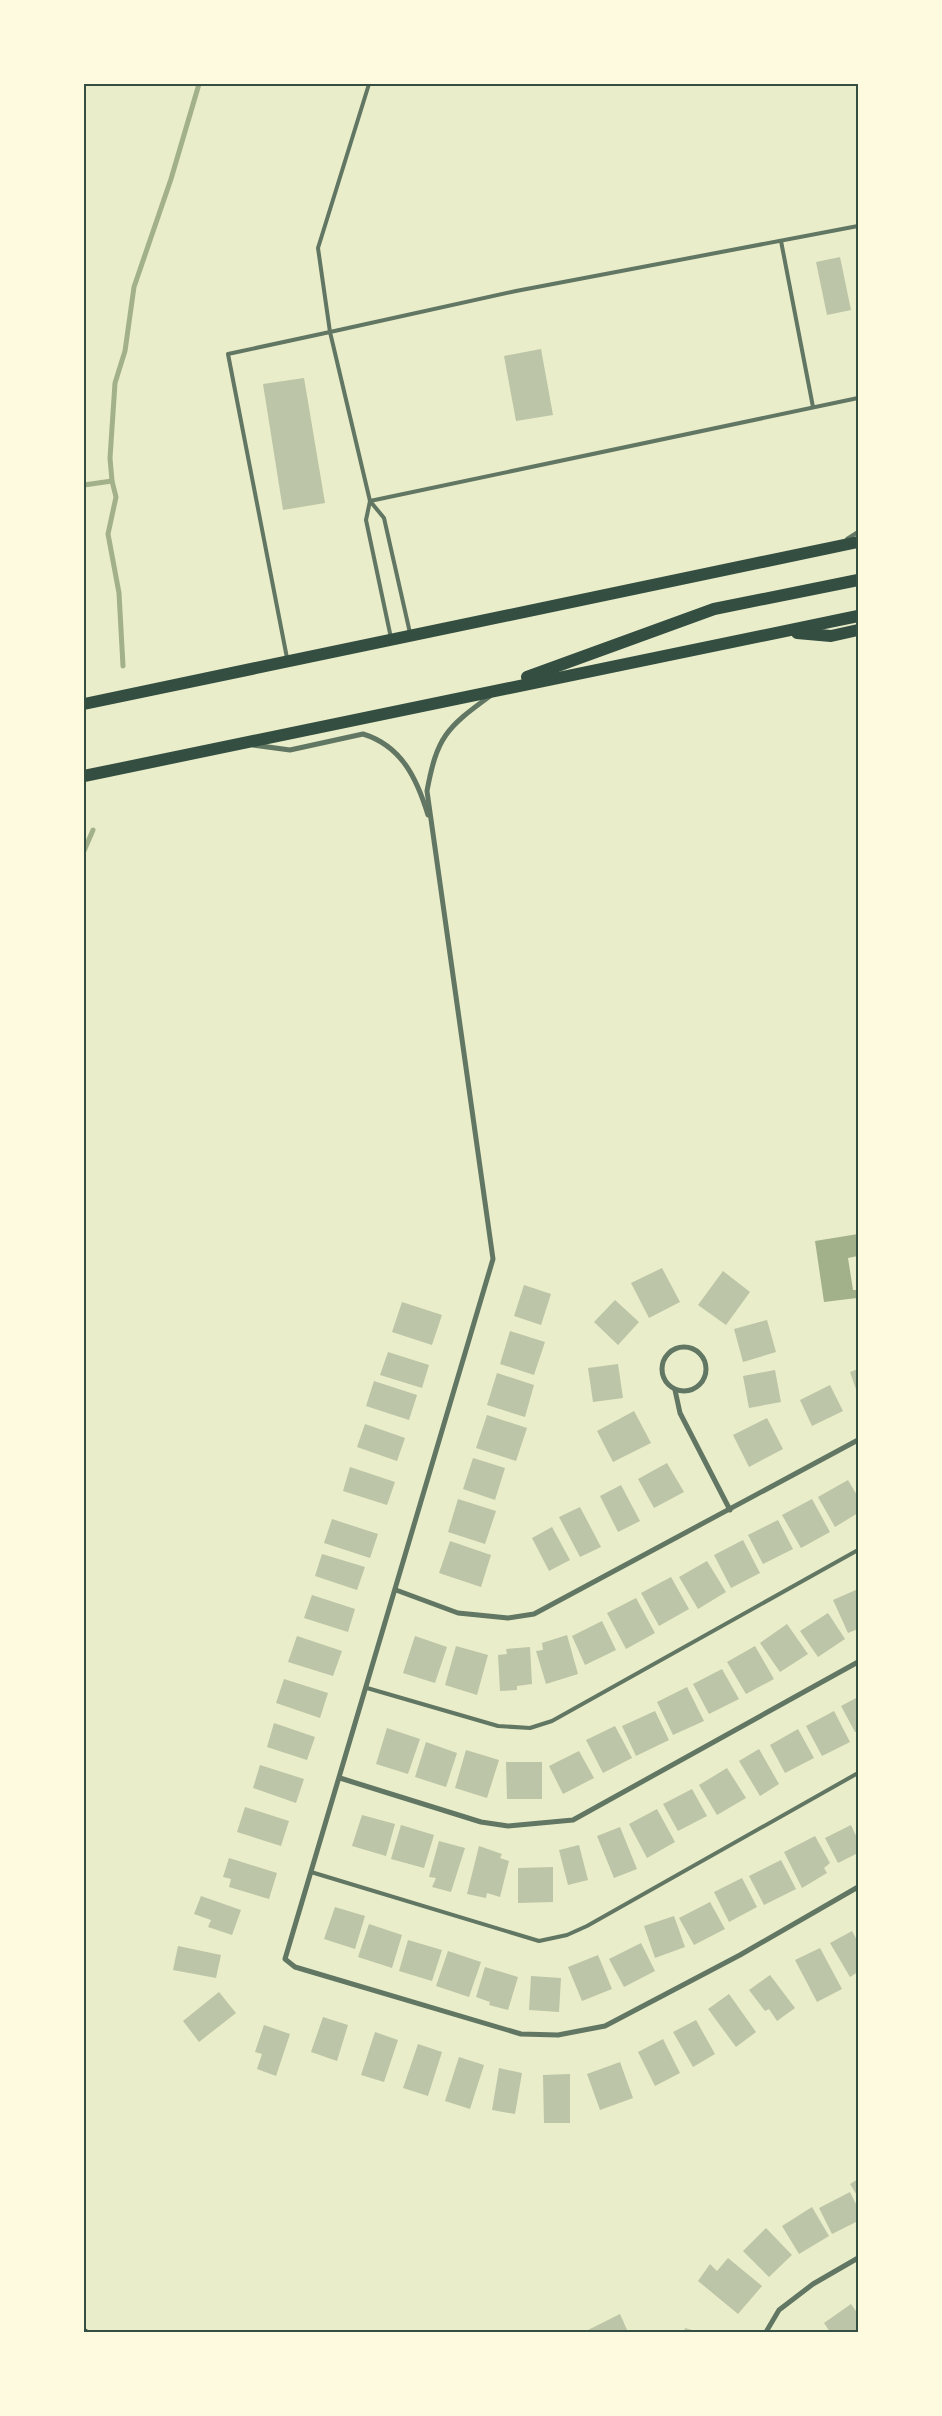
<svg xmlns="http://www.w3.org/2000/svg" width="942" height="2416" font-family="'Titillium Web',sans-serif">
<rect width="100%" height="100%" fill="#e9edc9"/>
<polygon fill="#a3b18a" points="858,1234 858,1256 848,1258 853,1290 856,1290 857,1298 824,1302 815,1241"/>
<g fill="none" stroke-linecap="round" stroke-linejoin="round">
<g stroke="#a3b18a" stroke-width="5">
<polyline points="84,485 112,481"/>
<polyline points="123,666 119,593 108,534 116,497 112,481 110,458 115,383 125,351 134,287 171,179 199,84"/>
<polyline points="84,851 93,830"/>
</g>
</g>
<g fill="#bcc5a7">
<polygon points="840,257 851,310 827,315 816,262"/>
<polygon points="541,349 553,415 516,421 504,356"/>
<polygon points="304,378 325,503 283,510 263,384"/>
<polygon points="662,1268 680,1302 649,1318 631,1283"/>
<polygon points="723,1271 750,1292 726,1325 698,1305"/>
<polygon points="524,1285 551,1294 541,1325 514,1316"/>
<polygon points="615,1300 639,1322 618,1345 594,1322"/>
<polygon points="402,1302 442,1315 432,1345 392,1332"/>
<polygon points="767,1320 776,1352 743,1362 734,1329"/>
<polygon points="510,1331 545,1342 534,1375 500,1364"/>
<polygon points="388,1352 429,1365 422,1388 380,1375"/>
<polygon points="618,1364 623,1398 593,1402 588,1368"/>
<polygon points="858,1369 858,1395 850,1372"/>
<polygon points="775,1370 781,1402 749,1408 743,1376"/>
<polygon points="497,1373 534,1385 525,1417 487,1405"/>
<polygon points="374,1381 417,1395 409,1420 366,1406"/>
<polygon points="830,1385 843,1411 812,1426 800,1400"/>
<polygon points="634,1411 651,1443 613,1462 597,1431"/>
<polygon points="487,1415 527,1428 516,1461 476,1448"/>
<polygon points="767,1418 783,1449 749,1467 733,1435"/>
<polygon points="365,1424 405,1438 397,1461 357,1447"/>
<polygon points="473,1458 505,1468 495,1500 463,1489"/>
<polygon points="667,1463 684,1492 654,1508 638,1479"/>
<polygon points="350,1467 395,1482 387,1505 343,1491"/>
<polygon points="848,1480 858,1497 858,1513 835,1527 818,1497"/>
<polygon points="621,1485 640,1521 618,1532 600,1496"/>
<polygon points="458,1499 496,1511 485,1544 448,1532"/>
<polygon points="812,1499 830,1532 801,1548 782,1515"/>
<polygon points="580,1507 601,1547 580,1557 559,1517"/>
<polygon points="332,1519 378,1534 370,1558 324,1543"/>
<polygon points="778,1520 793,1549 763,1564 748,1535"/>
<polygon points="552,1527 570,1560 549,1571 532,1538"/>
<polygon points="743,1540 760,1573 731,1588 714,1555"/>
<polygon points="450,1541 491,1555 481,1587 439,1573"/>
<polygon points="322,1554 365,1567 357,1590 315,1576"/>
<polygon points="707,1561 726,1592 698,1609 679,1577"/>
<polygon points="671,1577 689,1609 659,1626 641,1593"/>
<polygon points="858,1589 858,1629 848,1633 833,1600"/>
<polygon points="312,1595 355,1609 348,1632 304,1618"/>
<polygon points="636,1598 655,1633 626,1649 607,1613"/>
<polygon points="828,1613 845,1639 818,1657 800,1631"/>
<polygon points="602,1621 616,1650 585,1665 572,1636"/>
<polygon points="787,1624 808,1654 780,1672 760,1643"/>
<polygon points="567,1635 578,1674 546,1684 536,1651 543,1650 542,1643"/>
<polygon points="297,1636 342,1651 333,1676 288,1662"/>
<polygon points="415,1636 447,1647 435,1683 403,1673"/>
<polygon points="456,1646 488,1655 477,1695 445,1685"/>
<polygon points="755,1646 774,1679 746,1694 727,1662"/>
<polygon points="530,1647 532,1684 517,1686 517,1690 500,1691 498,1655 507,1654 506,1649"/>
<polygon points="722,1669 739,1699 709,1714 693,1684"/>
<polygon points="284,1679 328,1693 320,1718 276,1703"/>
<polygon points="687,1687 704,1721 673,1735 657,1702"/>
<polygon points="858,1697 858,1731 855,1732 841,1706"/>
<polygon points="655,1711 669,1740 636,1756 622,1726"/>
<polygon points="834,1711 850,1742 822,1756 806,1726"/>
<polygon points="274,1723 315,1737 307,1760 267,1747"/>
<polygon points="615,1726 632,1758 603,1773 586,1740"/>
<polygon points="387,1728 420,1739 408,1774 376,1764"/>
<polygon points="798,1729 814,1758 785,1773 770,1745"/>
<polygon points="426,1742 457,1753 446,1787 415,1777"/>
<polygon points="759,1749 779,1784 760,1796 739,1761"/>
<polygon points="466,1750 499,1760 487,1798 455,1788"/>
<polygon points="579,1751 594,1778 563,1794 549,1766"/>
<polygon points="506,1762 542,1762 542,1799 507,1799"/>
<polygon points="260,1765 304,1779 296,1803 253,1788"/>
<polygon points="727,1768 746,1798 717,1815 699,1785"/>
<polygon points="692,1789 707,1816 678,1831 663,1804"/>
<polygon points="245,1807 289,1821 281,1846 237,1832"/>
<polygon points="657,1809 675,1842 647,1858 629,1824"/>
<polygon points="362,1815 395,1824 386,1856 352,1846"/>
<polygon points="401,1825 434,1835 424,1868 391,1859"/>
<polygon points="851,1825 858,1840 858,1853 838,1863 825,1838"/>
<polygon points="620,1827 637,1869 614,1878 597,1836"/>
<polygon points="815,1836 830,1863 824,1868 827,1873 802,1888 784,1852"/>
<polygon points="439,1841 465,1848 451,1892 432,1887 436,1878 429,1877"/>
<polygon points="579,1845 588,1880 568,1885 559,1850"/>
<polygon points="479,1846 502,1854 500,1858 509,1861 500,1897 487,1893 486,1898 467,1894"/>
<polygon points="229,1858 277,1873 269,1899 229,1887 231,1879 223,1877"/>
<polygon points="781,1860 796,1889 764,1905 749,1876"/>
<polygon points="553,1867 553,1902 518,1903 518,1868"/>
<polygon points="742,1878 757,1907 729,1922 714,1892"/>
<polygon points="201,1896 241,1910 232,1935 208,1927 211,1920 194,1914"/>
<polygon points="710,1902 725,1929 694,1945 679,1918"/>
<polygon points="335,1907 365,1916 355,1949 324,1939"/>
<polygon points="674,1916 685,1947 655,1958 644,1926"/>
<polygon points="369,1924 402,1935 392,1968 358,1957"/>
<polygon points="852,1931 858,1942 858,1972 850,1977 830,1943"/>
<polygon points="408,1940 442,1950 432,1981 399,1971"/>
<polygon points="641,1943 655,1971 624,1987 609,1959"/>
<polygon points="178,1946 221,1955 216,1978 173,1970"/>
<polygon points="820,1948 842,1989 817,2002 795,1960"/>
<polygon points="448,1951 481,1962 469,1997 436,1986"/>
<polygon points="598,1955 612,1989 582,2001 568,1967"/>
<polygon points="485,1967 518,1977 508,2010 489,2005 490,2002 476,1997"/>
<polygon points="770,1975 795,2008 777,2021 769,2009 765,2011 749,1990"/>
<polygon points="531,1976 561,1978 559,2012 529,2010"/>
<polygon points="219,1992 236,2013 199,2042 183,2021"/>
<polygon points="729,1994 756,2032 736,2047 708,2009"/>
<polygon points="323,2017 348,2025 337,2061 311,2052"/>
<polygon points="696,2020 715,2054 693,2067 673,2032"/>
<polygon points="264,2025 290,2034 276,2076 257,2069 262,2054 255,2052"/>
<polygon points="375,2032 398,2040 384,2082 361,2075"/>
<polygon points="663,2039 680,2073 655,2086 638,2052"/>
<polygon points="418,2044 442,2052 428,2096 403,2088"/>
<polygon points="459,2057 484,2065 470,2109 445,2101"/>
<polygon points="620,2062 633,2098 600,2110 587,2074"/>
<polygon points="499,2068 522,2073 515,2114 492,2110"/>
<polygon points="570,2074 570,2123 544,2123 543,2075"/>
<polygon points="858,2179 858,2197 850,2184"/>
<polygon points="850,2192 858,2208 858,2221 832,2234 819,2208"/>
<polygon points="812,2207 829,2236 799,2254 782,2226"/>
<polygon points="766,2228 792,2255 769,2277 743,2251"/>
<polygon points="728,2258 762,2286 738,2314 698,2281 710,2264 717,2271"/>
<polygon points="851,2304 858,2314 858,2332 830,2332 824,2323"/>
<polygon points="620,2314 628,2332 589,2332 588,2330"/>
<polygon points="685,2328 699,2332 684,2332"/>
</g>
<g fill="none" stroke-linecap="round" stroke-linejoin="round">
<polyline stroke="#344e41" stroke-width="3" points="84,2329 88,2332"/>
<g stroke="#617663" stroke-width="4">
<polyline points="781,241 813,407"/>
<polyline points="370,501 858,398"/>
<polyline points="370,501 384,518 410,633"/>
<polyline points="847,539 858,532"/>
<polyline points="391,638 366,520 370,501 330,332 516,291 858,226"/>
<polyline points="287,658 228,354 330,332 318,248 369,84"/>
<polyline points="367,1688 498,1726 530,1728 552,1721 858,1550"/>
<polyline points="311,1872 539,1941 567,1935 587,1926 858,1773"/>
</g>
<g stroke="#617663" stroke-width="5">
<path d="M490,696C446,728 437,737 427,791L493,1259L285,1959L295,1967L521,2034L558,2035L605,2026L740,1955L858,1887"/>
<path d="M253,745L290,750L363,734C402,746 417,779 428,815"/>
<circle cx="684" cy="1369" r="22"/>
<polyline points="675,1390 680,1413 730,1510"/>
<polyline points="396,1590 458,1613 508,1618 534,1614 858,1440"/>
<polyline points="340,1778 481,1822 508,1826 573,1820 858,1662"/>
<polyline points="766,2332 779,2310 813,2284 858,2258"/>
</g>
<g stroke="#344e41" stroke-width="12">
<polyline points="797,633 831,636 858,630"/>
<polyline points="527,677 714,609 858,580"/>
<polyline points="84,704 858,542"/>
<polyline points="84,776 858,616"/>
</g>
</g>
<rect width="942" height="2416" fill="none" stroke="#fefae0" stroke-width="170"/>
<rect x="85" y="85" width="772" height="2246" fill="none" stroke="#344e41" stroke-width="2"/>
</svg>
